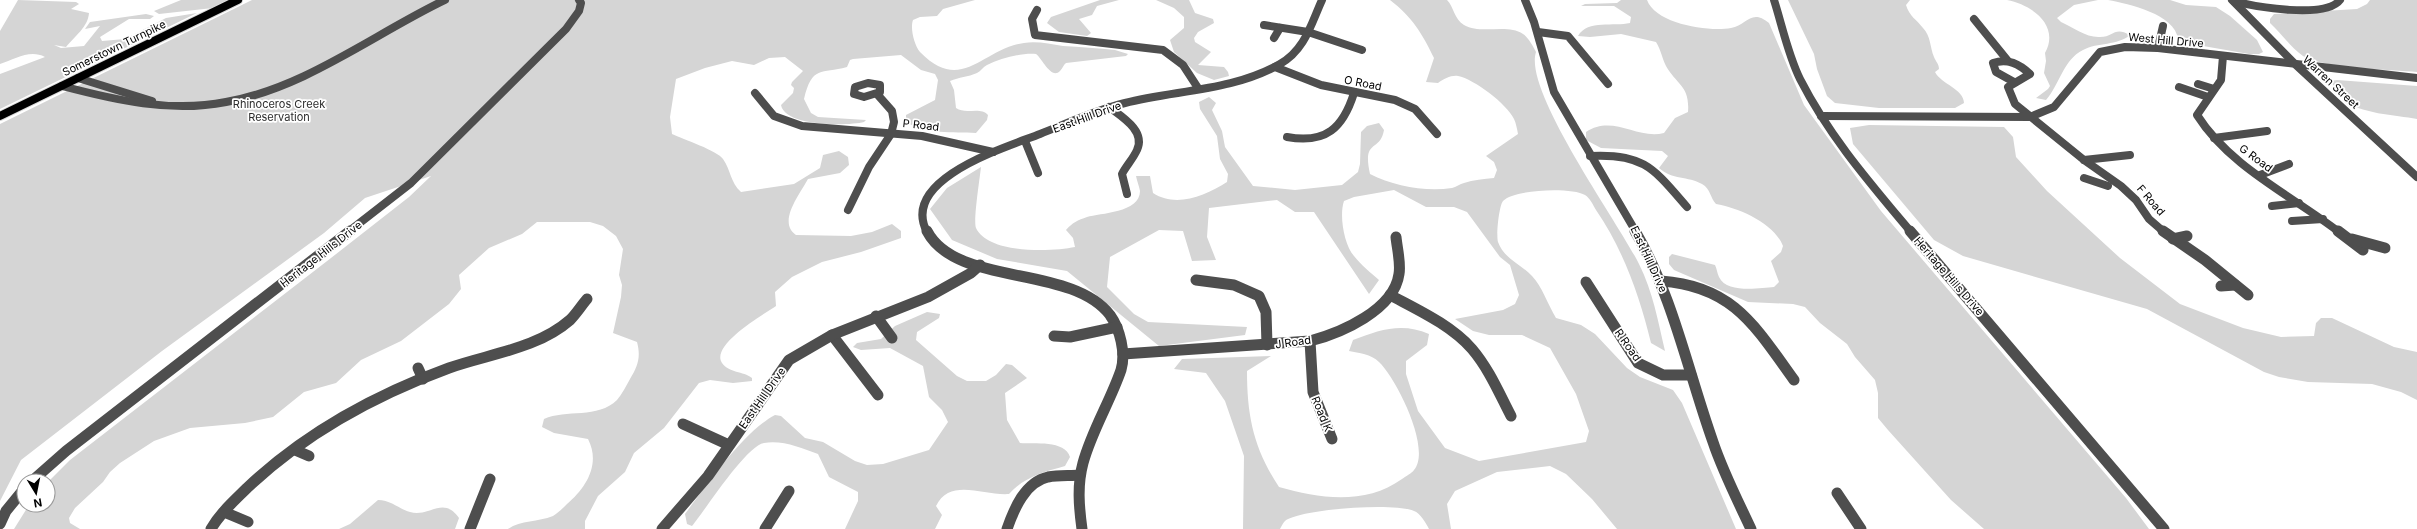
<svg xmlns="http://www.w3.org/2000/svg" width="2417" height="529" font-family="Inter,sans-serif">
<rect width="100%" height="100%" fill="#fff"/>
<g fill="#d5d5d5">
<path d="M18,0L76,2L79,4L71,9L89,13C88,27 75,36 66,47L54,45L61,48L84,46L100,26L85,29L90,22L146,14L154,16L150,19H129L100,37L102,41L125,39L166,18L197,13L0,109V74L45,57C30,49 15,59 0,64V52L29,44H51H29L0,52V31Z"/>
<polygon points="181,0 228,0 213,8 159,14 154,11"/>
<path d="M252,0H975L943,9L937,16L920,17L913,20C910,28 914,45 920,52C962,95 983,48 1024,43C1037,41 1050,44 1063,46C1080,47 1098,48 1115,50L1128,54L1126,56L1066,63C1063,65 1063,68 1060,71C1051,80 1042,58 1036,54C1020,53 1001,58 987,65C983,67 981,71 977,73C968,77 959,77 950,81L954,90L956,108C966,115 980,106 988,115L987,120L976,133C953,132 926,134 906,122V115L935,100L938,80L935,74L921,70L901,55L853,59L850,60L847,67C821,74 812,65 804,99L811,113L818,117L866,120L864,122C848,126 785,127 781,105L793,93L794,88L791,85L792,82L803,71L785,57L769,58L754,65L732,61L705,68L676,79L670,117L672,134C683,139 718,151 723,159C731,170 730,182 741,192L794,184L820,168L823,155L839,151L848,157L849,165L840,173L808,179C800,194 777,222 796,235L851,236L872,232L892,224L901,231V238L861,252L822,262L792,277L775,292L776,306C764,314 710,345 722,363C729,373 743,371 752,378V381L733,383L710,380L699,383L664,428L634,453L625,472L598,496L585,521V529H508C521,520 538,522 553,516C558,513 563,508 567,504C586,488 601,464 588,439L554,433L542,427L544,419C566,409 598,419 617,400C622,394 626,386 630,379C638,366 641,357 637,342L613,333L621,297L622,285L619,275L623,249L616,236L603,226L590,222H537L522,234L489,248L459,275L461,289L449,304L401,341L361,360L336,383L304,392L273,417L245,423L190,428L154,441L120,463L110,472L103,482L75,508L69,518L70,523L80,529H14L29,505H48V482L70,460L331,258L409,197L431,176L365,198L324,233L162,351L21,460L0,501V124Z"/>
<polygon points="1100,0 1119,0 1097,6 1092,15 1079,19 1091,33 1087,36 1059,32 1047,23 1051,17"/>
<polygon points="1156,0 1189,0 1195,13 1213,19 1214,23 1198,32 1194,38 1195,42 1211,52 1198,65 1224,67 1228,72 1229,76 1214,80 1197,73 1174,52 1170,40 1184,28 1184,17 1174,8"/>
<path d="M1390,0H1447C1454,7 1454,19 1464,25C1482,35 1507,23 1523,34C1528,37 1533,46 1536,52C1523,91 1619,223 1639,264C1653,292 1658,321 1665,351L1651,343C1640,297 1623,249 1596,210C1593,205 1590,198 1585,195C1572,187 1514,189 1503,201C1499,206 1496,235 1498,242C1504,259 1521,264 1532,276C1542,286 1548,305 1556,318L1581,325L1595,334L1627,368L1640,377L1673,390L1682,403L1736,529H1617L1592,499L1566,474L1550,466L1497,472L1455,491L1447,504L1451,529H1429C1426,523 1420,513 1414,511C1395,502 1300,509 1285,521C1283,523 1281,527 1280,529H1243L1244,456L1225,401L1206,373L1174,369L1182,359L1271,356L1247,371C1247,417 1254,449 1279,487C1320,499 1366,505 1402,479C1406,476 1412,473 1414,470C1432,449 1396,378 1379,362C1371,354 1359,353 1349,351L1353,340C1379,330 1402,322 1429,334L1427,345L1406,361V374L1418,411L1445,448L1479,461L1586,442L1589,431L1576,394L1550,348L1522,335H1489L1473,331L1455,319L1503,310L1515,304L1519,295L1510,265L1500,257L1467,212L1454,207H1426L1394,190L1354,197L1344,201C1339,215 1344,245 1354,256C1361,265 1371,273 1379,280L1369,294L1314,212H1295L1277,200L1209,208L1207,237L1216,260L1192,261L1183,231L1159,230L1110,257L1107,287L1134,314L1148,322L1247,327L1245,335L1159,346L1067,271L997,259L952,240L930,209L947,188L981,167C980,177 973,221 976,228C988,254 1051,252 1075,247L1073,238L1066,230C1072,223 1078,220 1087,217C1100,213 1140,213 1140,191C1139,186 1137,181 1136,176H1150L1153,193C1176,208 1205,196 1227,182L1228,174L1220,159L1217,136L1200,109L1199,102L1209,97L1216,103L1212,110L1222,131L1225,147L1253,186L1295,190L1342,185L1358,172L1360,164L1361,132L1367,126L1379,123L1384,130C1380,153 1362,138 1370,174C1394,186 1425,192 1452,188C1456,187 1460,184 1464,183C1473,180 1484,179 1494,178L1497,170L1494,162L1486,156L1518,134C1517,129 1516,123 1514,119C1507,104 1474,79 1458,76C1451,75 1444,79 1438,83L1426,82L1434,58C1422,33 1412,17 1390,0Z"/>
<path d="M1621,0H1647C1656,24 1708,32 1731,28C1747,25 1751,8 1769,23L1804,105L1881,211L2126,498L2149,529H1984L1951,500L1888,430L1878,418V393L1875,380L1855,357L1847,344L1820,323L1805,307L1793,304L1748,302L1674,270L1669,264V257L1672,254L1715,265C1717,269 1717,273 1719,277C1727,294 1760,288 1774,287L1779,282L1771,261L1781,252L1783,246C1774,223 1739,208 1716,204C1710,198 1711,189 1702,184C1688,176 1672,180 1659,168L1668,156L1662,151L1601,148L1586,140V132C1613,114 1637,140 1664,133L1675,118L1688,112C1690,86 1677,85 1666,66C1662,58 1661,50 1656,42L1621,34L1590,37L1578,36C1588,19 1614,27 1630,23L1631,17L1614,6H1581L1585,4L1617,3Z"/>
<path d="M1788,0H1910L1906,5C1909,16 1917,20 1923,28C1931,36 1930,48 1934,57C1936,62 1939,64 1939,69L1935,72C1941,84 1964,89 1964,103L1955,108H1879L1835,103L1827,96L1817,69L1814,54Z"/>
<path d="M2007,0H2098L2074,5L2057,18L2061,22C2072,27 2087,38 2100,37C2114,37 2114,26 2130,35C2117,46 2098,42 2083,50C2063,60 2060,84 2046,100L2036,98L2048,89L2050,86L2044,73L2046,61L2045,53C2060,26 2033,5 2007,0Z"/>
<path d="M2108,0H2170L2186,5L2216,7L2230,16L2257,40L2263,52L2259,54H2249L2186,43L2178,39C2175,14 2129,4 2108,0Z"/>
<path d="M2370,0H2417V72C2393,70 2321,68 2303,56C2291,48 2281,33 2270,23V19L2274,14L2357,9L2367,4Z"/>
<path d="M2337,80L2417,86V119C2396,115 2359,114 2343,99C2337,94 2334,87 2331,81Z"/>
<polygon points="1869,125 2004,127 2013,137 2016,157 2047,191 2120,258 2180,304 2243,328 2281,337 2314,336 2316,323 2321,318 2332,318 2394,347 2417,352 2417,400 2401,392 2372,384 2308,382 2279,377 2264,372 2147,309 1963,256 1934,240 1853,144 1850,128"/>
<path d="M927,312L940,314L939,318L917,332L916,340L957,376L967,381H986L996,375L1006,364L1012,365L1027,378L1005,393L1007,420L1020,443C1034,444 1065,440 1070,457L1065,466C1044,472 1024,477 1009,494C984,496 950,477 936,506L942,515L935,529H845L858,501V492L829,477L818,454C801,448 783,440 764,443C746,446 706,509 692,526L687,524L685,514C707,485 743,432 775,415L781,416L805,438L823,442L855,461L867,465L883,464L929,450L948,422L942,410L929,397L923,366L890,348L861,350L853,347L857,343L881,339L895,326Z"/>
<path d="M378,500C391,500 399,509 410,512C429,518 443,495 459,518L455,529H339L350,524Z"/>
</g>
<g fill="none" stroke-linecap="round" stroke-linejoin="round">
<g stroke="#dbdbdb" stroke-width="10">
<polyline id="major" points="0,116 238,0"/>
</g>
<g stroke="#4e4e4e" stroke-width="8">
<polyline points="1525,0 1534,22 1554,92 1636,232"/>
<path d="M1774,0C1782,25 1788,55 1800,79C1829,136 1870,183 1911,232"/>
<polyline points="2232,0 2296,65 2417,177"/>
<path d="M2234,1C2255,7 2326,19 2340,0"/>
<polyline points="1037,10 1032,19 1035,35 1163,50 1183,65 1198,88"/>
<polyline points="1974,19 2008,61"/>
<polyline points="1264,25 1308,32 1362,50"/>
<polyline points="1538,32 1568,36 1608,84"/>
<polyline points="1274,38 1280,28"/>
<polyline points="2158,48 2163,26"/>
<path d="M2223,56L2221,80L2197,115C2230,167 2291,195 2339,232"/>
<polyline points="1275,67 1321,85 1395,100 1415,109 1437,134"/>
<polyline points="78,78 152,101"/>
<path d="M2014,82L1996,72L1993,63C2008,58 2019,64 2030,74L2008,87L2015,104L2084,160L2121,186L2136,200L2149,219L2164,232"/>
<polygon points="868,83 880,85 880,92 864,97 854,94 855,87"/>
<polyline points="2198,84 2214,89"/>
<path d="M62,86C115,100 171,113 226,102C305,88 374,34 445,0"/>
<polyline points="2179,87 2208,97"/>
<polyline points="755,93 774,116 802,126 922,136 993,152"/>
<path d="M1109,107C1122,117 1146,131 1137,150C1133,159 1126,166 1122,174L1127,194"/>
<polyline points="1821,116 2030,117 2054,107 2100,52 2125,47 2158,48 2417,78"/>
<path d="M1287,137C1326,144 1343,128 1354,93"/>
<polyline points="2214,138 2267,131"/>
<polyline points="1025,141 1038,173"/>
<path d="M1590,156C1644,153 1654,169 1687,207"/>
<polyline points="2084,160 2130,155"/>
<polyline points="2260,175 2289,164"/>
<polyline points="2084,178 2108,186"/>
<polyline points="2272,206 2299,203"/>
<polyline points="848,210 869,167 891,134 894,122 892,111 877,94"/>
<polyline points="2292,221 2323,219"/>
<polyline points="348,232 411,183 566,29 579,11 581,3 579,0"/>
<path d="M927,232C899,179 1007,147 1040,134C1068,123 1096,110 1125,103C1176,90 1233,91 1280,64C1305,50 1311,24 1322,0"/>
</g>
<g stroke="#4e4e4e" stroke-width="11">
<path d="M927,231C956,287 1071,264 1110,315C1120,329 1126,353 1121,370C1110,402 1092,430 1083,463C1077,485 1079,507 1082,529"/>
<path d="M1635,231C1673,296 1688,372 1713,442C1723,472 1738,501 1751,529"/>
<polyline points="1910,231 2164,529"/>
<polyline points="2163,231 2205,260 2248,295"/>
<polyline points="2338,231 2363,250"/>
<polyline points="2173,239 2187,236"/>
<polyline points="2352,239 2385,248"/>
<polyline points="1196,280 1234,285 1259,296 1266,312 1267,345"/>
<path d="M1661,281C1733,286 1755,326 1794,380"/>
<polyline points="1586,282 1638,363 1663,375 1691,375"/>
<polyline points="2221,286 2235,285"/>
<path d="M1390,295C1418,310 1451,325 1472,349C1489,369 1499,393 1511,416"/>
<polyline points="876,316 892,338"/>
<polyline points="832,335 878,395"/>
<polyline points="1054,336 1070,337 1117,327"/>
<polyline points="1310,341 1313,392 1332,439"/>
<path d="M1123,354L1310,341C1341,333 1394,310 1399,274C1401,263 1397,248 1396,237"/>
<polyline points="418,368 423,379"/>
<polyline points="683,424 729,445"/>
<polyline points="295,450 309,456"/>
<polyline points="32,481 66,451 350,231"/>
<polyline points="1837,493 1861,529"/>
<polyline points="224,512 248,522"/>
<polyline points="0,524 6,511 24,489"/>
<path d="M211,529C220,513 234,501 247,488C304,434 375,395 449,368C488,354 537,349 570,320C576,314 581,306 587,299"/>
<polyline points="470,529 490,479"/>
<polyline points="662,529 708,476 789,360 832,335 928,297 971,273 980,265"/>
<polyline points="765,529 789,491"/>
<path d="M1007,529C1014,509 1025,482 1048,477C1059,475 1070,476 1080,475"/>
</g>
<use href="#major" stroke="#000" stroke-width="8"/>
</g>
<g text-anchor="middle" stroke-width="3.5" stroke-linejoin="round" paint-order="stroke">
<g font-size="11" fill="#000" stroke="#fff">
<text transform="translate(2166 40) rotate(5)" y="4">West Hill Drive</text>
<text transform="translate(114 48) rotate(-26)" y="4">Somerstown Turnpike</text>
<text transform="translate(2331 82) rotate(43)" y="4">Warren Street</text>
<text transform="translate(1363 83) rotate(11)" y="4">O Road</text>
<text transform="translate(1087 117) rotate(-20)" y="4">East Hill Drive</text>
<text transform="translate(921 125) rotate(6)" y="4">P Road</text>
<text transform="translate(2256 158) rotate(36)" y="4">G Road</text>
<text transform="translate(2151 200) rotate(49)" y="4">F Road</text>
<text transform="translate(321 254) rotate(-38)" y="4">Heritage Hills Drive</text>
<text transform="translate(1649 259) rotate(65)" y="4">East Hill Drive</text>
<text transform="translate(1949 276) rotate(49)" y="4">Heritage Hills Drive</text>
<text transform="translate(1293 342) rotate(-8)" y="4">J Road</text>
<text transform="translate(1628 345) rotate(55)" y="4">R Road</text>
<text transform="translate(762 398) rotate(-55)" y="4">East Hill Drive</text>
<text transform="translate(1322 414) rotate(68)" y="4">Road K</text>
</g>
<g font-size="11" fill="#2c2c2c" stroke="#fff">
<text x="279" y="108">Rhinoceros Creek<tspan x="279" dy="13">Reservation</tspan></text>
</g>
</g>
<g transform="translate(36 493) rotate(170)"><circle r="19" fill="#ffffff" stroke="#999999"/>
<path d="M0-3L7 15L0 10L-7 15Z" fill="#000000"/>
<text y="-6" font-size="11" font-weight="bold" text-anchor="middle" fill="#000000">N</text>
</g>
</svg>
